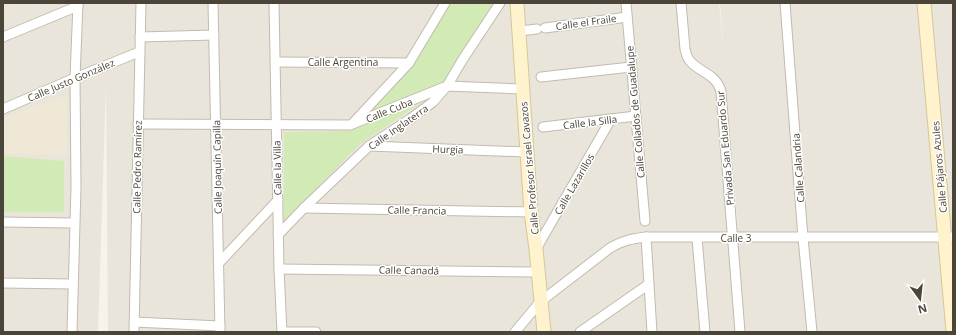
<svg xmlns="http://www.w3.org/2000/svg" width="956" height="335" font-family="'Open Sans',sans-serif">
<rect width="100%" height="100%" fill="#f6f3ec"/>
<polygon fill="#eae5da" points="3,3 719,3 724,53 720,3 953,3 953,332 744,332 735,188 734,237 741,332 108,332 106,85 98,332 3,332"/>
<polygon fill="#efe8d6" points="67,95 67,155 3,153 3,118"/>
<g fill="#d2eab5">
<polygon points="451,3 493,3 443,84 365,116 410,68"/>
<polygon points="423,101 360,144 284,222 284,132 347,131"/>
<polygon points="3,156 64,161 64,212 3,212"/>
</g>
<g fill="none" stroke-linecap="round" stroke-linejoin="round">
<g stroke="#c2bbae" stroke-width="11">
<g id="street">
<polyline points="213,3 220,332"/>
<polyline points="274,3 279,269 282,332"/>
<polyline points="626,3 645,221"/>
<path d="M681,3L685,49C686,53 687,58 690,61C700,73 717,74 721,92L740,332"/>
<polyline points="785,3 803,238 812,332"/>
<polyline points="545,28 627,17"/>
<polyline points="520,31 537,29"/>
<polyline points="3,37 78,6"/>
<polyline points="140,37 214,35"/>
<polyline points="276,62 409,63"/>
<polyline points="541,77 631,67"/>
<polyline points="3,109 75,78 139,52"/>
<polyline points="353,123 409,63 445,3"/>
<polyline points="138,124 350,125 447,86 523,89"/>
<polyline points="543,127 636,116"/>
<polyline points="369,146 526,152"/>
<polyline points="304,208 531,212"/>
<polyline points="3,222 74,223"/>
<polyline points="278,235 304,208 369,146 410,119 433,102 447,86 463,59 500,3"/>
<polyline points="646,237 652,332"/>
<polyline points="697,238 705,332"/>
<polyline points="536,249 611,119"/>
<polyline points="219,263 278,200"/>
<polyline points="279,269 538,272"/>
<polyline points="3,283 72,284"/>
<polyline points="134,322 220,326"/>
<polyline points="72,332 76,187 75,78 78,3"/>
<polyline points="134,332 141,3"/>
<polyline points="282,332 316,332"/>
<path d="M515,332L540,302L610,248C624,240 631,239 646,237H953"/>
<polyline points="580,332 649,284"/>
</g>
</g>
<g stroke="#d6c79b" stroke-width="15">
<g id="secondary">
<polyline points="517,3 531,212 536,249 544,332"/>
<polyline points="924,3 953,331"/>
</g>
</g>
<use href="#street" stroke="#fff" stroke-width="9"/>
<use href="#secondary" stroke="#fff3cd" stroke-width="13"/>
</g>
<g text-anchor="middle" stroke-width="3" stroke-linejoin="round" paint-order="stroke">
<g font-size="10" fill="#4b4439" stroke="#fff">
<text transform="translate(586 22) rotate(-8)" y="4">Calle el Fraile</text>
<text x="343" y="66">Calle Argentina</text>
<text transform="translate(71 80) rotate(-23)" y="4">Calle Justo González</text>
<text transform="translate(389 110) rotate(-22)" y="4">Calle Cuba</text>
<text transform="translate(635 112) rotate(-95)" y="4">Calle Collados de Guadalupe</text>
<text transform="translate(590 122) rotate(-7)" y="4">Calle la Silla</text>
<text transform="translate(398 127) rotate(-35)" y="4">Calle Inglaterra</text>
<text transform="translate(725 148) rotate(-95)" y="4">Privada San Eduardo Sur</text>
<text transform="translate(448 149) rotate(2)" y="4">Hurgia</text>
<text transform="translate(137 167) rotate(-89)" y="4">Calle Pedro Ramírez</text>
<text transform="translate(217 167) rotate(-91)" y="4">Calle Joaquín Capilla</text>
<text transform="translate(939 167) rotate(-95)" y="4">Calle Pájaros Azules</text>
<text transform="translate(277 168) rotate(-91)" y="4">Calle la Villa</text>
<text transform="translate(529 168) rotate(-95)" y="4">Calle Profesor Israel Cavazos</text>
<text transform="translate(798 168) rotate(-94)" y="4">Calle Calandria</text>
<text transform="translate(574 184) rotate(-60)" y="4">Calle Lazarillos</text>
<text transform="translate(417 210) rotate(1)" y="4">Calle Francia</text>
<text x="736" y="242">Calle 3</text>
<text transform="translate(409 270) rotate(1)" y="4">Calle Canadá</text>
</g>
</g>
<rect width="956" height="335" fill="none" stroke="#4b4439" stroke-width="8"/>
<g transform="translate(920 299) rotate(165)" stroke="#ffffff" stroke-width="3" paint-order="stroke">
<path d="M0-3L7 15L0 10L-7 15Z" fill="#4b4439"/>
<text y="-6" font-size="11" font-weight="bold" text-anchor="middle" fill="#4b4439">N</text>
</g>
</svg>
